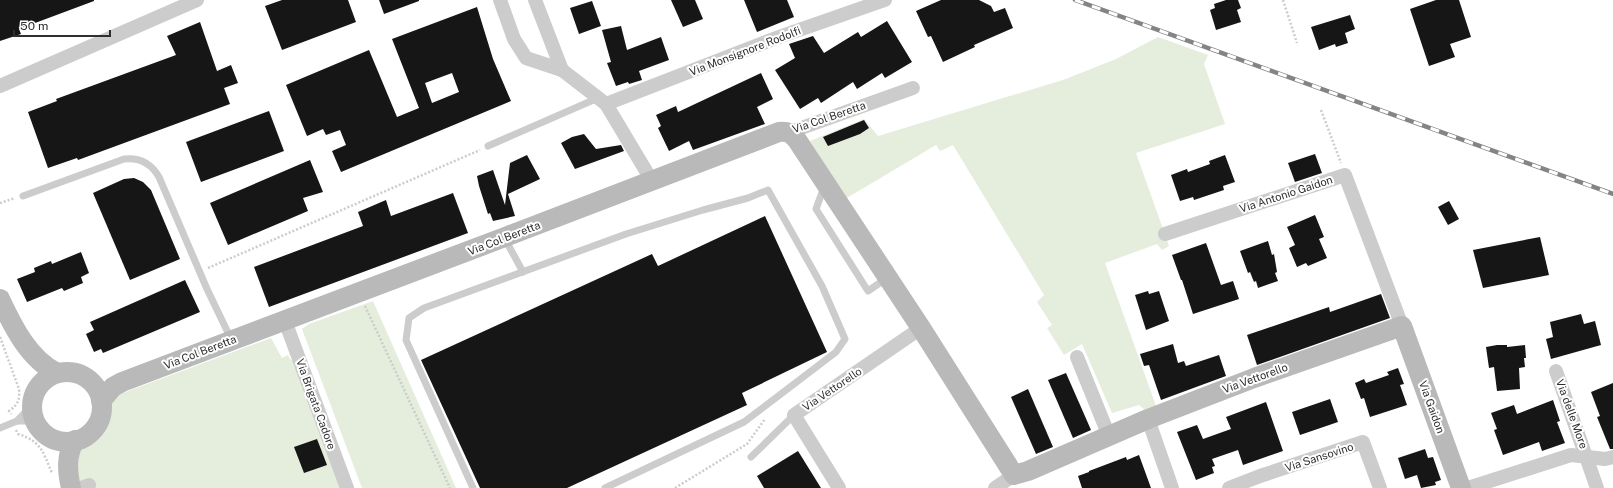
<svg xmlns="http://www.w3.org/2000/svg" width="1613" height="488" font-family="'Public Sans',sans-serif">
<rect width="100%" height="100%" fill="#fff"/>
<g fill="#e5eddc">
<polygon points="1158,37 1208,55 1204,64 1225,124 1136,153 1169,246 1162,250 1157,244 1105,263 1156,406 1146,411 1139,405 1112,413 1082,344 1064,355 1047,328 1052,325 1037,302 1044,295 953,145 940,151 936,145 845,199 810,141 864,119 878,136 1063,80 1116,59"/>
<polygon points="373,301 456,488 362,488 302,329 309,324"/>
<path d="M271,338L282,358L288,355L290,359L294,361L346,488H82L72,458L77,446L87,440L84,430C105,422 108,424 104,400Z"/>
</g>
<g fill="#161616" fill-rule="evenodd">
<polygon points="0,0 94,0 94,1 19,29 21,34 0,41"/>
<polygon points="282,0 348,0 356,22 282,50 265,6"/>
<polygon points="379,0 419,0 419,1 384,14"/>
<polygon points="671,0 695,0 703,19 683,27"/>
<polygon points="744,0 787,0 794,17 757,32"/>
<polygon points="941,0 979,0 991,6 994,12 1005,8 1013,28 974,45 975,47 943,62 931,36 928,37 916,11"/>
<polygon points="1226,0 1238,0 1241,8 1237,10 1241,22 1216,30 1210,10 1215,8 1214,4"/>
<polygon points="1436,0 1459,0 1471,37 1450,44 1455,57 1429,66 1410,9"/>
<polygon points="592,1 601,26 579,34 570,8"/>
<path d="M477,7L493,59L511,101L341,172L332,151L346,145L340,130L326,135L323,129L307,136L286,85L369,50L397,117L419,108L392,39ZM452,73L459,92L432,103L425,83Z"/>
<polygon points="1350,15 1355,29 1345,33 1348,43 1336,47 1335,44 1319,50 1311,27"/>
<polygon points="887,21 912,62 885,78 882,73 857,89 853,82 821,103 818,98 800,109 775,70 795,58 789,44 813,36 824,53 858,32 861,37"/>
<polygon points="200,22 217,71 231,65 238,83 224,88 230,104 78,160 77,158 48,168 28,112 57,101 56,99 176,55 167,36"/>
<polygon points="621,26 627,50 661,37 669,60 639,71 642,80 629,84 628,82 616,86 607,63 611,62 602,30"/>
<polygon points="761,73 773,99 757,107 765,124 693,150 689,141 669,151 658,128 661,126 656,115 676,106 678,112"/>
<polygon points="269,111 284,151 201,182 186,142"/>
<polygon points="864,120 869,128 860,134 828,146 823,137"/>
<polygon points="584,134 596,149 621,145 624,151 575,169 561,143 572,137"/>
<polygon points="1315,154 1322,173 1295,182 1288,163"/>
<polygon points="527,155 540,179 508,194 515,216 493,221 490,213 488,214 479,186 477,176 493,170 505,205 510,163"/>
<polygon points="1225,155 1235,182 1223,186 1224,190 1194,200 1193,197 1180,201 1171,175 1187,169 1188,172 1210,164 1209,161"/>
<polygon points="310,160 323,192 303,198 308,211 228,245 210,203"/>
<polygon points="134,178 143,182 151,190 180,259 130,280 93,193 124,179"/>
<polygon points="453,193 468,233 269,307 254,267 363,226 358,212 386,200 391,216"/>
<polygon points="1449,201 1459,219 1448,225 1438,207"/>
<polygon points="1315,215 1324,237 1319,239 1327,258 1308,266 1306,263 1297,267 1289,248 1295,245 1287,227"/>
<polygon points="765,216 827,352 742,393 747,405 567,488 480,488 421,360 652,254 658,266"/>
<polygon points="1540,237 1549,275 1483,288 1473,250"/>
<polygon points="1268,241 1272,255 1274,254 1277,272 1275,273 1278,281 1258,288 1256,281 1254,282 1250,272 1248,273 1240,251"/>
<polygon points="1206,243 1221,285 1233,281 1239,299 1193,314 1182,280 1181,280 1172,255"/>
<polygon points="81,252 89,273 81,277 83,283 64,291 62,288 27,302 17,279 35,272 34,268 51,261 52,264"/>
<polygon points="185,280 200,312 103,353 101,349 94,352 86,334 94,330 90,322"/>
<polygon points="1148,291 1149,294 1159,291 1169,321 1146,330 1135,295"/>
<polygon points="1381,294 1390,318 1257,365 1247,335 1329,307 1330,312"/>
<polygon points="1581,314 1584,324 1595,321 1601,345 1551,359 1546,339 1553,337 1550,322"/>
<polygon points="1173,344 1178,363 1184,361 1186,366 1219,355 1226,376 1161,400 1149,365 1144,366 1140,354"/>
<polygon points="1497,345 1507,345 1507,347 1525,345 1526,358 1524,358 1525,367 1519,368 1520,389 1497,391 1494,367 1489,368 1486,347"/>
<polygon points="1398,368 1404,384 1400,385 1407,405 1370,417 1364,398 1361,399 1355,383 1364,379 1366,383 1389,375 1387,372"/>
<polygon points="1066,373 1091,430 1073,438 1048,380"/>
<polygon points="1613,383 1613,449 1610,449 1597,417 1600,416 1591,392"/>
<polygon points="1028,389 1053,447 1036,454 1011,397"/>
<polygon points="1330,399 1338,422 1300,435 1292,412"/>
<polygon points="1553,400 1560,421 1557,422 1565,443 1542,451 1539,442 1503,455 1494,430 1497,429 1491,413 1514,405 1517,414"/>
<polygon points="1266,402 1283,451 1243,465 1238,450 1212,459 1215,466 1212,467 1214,473 1196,480 1177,432 1197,425 1203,439 1231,429 1226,417"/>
<polygon points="317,439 327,465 304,473 294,447"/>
<polygon points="1425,449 1428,458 1433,457 1441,480 1435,482 1436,485 1421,488 1417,475 1405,479 1398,458"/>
<polygon points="798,451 821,488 764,488 757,476"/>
<polygon points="1139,455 1151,488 1082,488 1078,476 1089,472 1089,471 1126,457 1127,460"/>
</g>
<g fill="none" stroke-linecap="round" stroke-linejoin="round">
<g stroke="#ccc" stroke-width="2.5" stroke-dasharray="2 2" stroke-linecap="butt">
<polyline points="1283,0 1297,43"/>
<polyline points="1321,110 1341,163"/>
<polyline points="0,203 15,198"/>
<polyline points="208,268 480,150"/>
<polyline points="365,306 450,488"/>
<path d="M0,337L19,389C20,399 18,405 9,411L11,414"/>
<path d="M16,430L18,434C41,441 43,452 52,473"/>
<polyline points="675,488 747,444 765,419"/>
</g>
<g stroke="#ccc" stroke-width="7">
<polyline points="488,146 598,98"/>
<polyline points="824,187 816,209 868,291 887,278"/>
<path d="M23,196L124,159C140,157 151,163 159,177L207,289L231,339"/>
<polyline points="505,239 523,272"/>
<polyline points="17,421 30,421 37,423"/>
<polyline points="0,428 17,421 32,405"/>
<polyline points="751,457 794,415"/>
<polyline points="473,488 406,340 409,318 424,308 626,234 703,210 748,198 768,190 822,286 845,339 836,352 744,422 605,488"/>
</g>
<g stroke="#ccc" stroke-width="14">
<polyline points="500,0 514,39 526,58 562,70 606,104 652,181"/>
<polyline points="535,0 562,70"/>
<polyline points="0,86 197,0"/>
<polyline points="606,104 776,38 885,0"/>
<polyline points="790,132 913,88"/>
<polyline points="1165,234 1345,175 1402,326"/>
<polyline points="285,321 347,488"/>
<polyline points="1077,357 1109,436"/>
<polyline points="1556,371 1597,488"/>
<polyline points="1148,419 1172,488"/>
<polyline points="81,488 89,485"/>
<polyline points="839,488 794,415 921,328"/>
<polyline points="995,488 1014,475"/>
<polyline points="1229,488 1260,476 1363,442 1380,488"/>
<polyline points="1468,488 1571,455 1605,459 1613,457"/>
</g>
<g stroke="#b9b9b9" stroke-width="20">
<path d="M0,299C13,327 29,359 57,373"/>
<circle cx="67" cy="407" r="35"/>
<path d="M101,401L113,387L122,382L505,237L779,132C788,131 791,133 797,140L921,328L1014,475L1028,471L1148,419L1254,378L1402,326L1461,488"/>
<path d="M71,488C67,471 66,455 75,440"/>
</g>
<g stroke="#848484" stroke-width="4.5">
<polyline id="rail" points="1075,0 1613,194"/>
</g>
<use href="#rail" stroke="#fff" stroke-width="3" stroke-dasharray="9" stroke-linecap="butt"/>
</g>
<g text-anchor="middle" stroke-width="4" stroke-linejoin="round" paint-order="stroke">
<g font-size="11" fill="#2f2f2f" stroke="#fff">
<text transform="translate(745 51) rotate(-21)" y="4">Via Monsignore Rodolfi</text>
<text transform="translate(829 117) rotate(-19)" y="4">Via Col Beretta</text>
<text transform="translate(1286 194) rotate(-18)" y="4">Via Antonio Gaidon</text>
<text transform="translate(504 238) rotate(-21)" y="4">Via Col Beretta</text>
<text transform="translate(200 352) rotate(-21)" y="4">Via Col Beretta</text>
<text transform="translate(1255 378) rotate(-20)" y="4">Via Vettorello</text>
<text transform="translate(832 389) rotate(-34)" y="4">Via Vettorello</text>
<text transform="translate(316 404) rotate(70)" y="4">Via Brigata Cadore</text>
<text transform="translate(1432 407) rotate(70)" y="4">Via Gaidon</text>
<text transform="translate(1572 414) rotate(70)" y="4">Via delle More</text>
<text transform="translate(1319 457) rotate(-18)" y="4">Via Sansovino</text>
</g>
</g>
<path d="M14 30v6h96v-6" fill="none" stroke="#2f2f2f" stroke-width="2"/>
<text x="20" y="30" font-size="12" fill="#2f2f2f" stroke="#ffffff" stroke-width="3" paint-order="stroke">50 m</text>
</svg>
